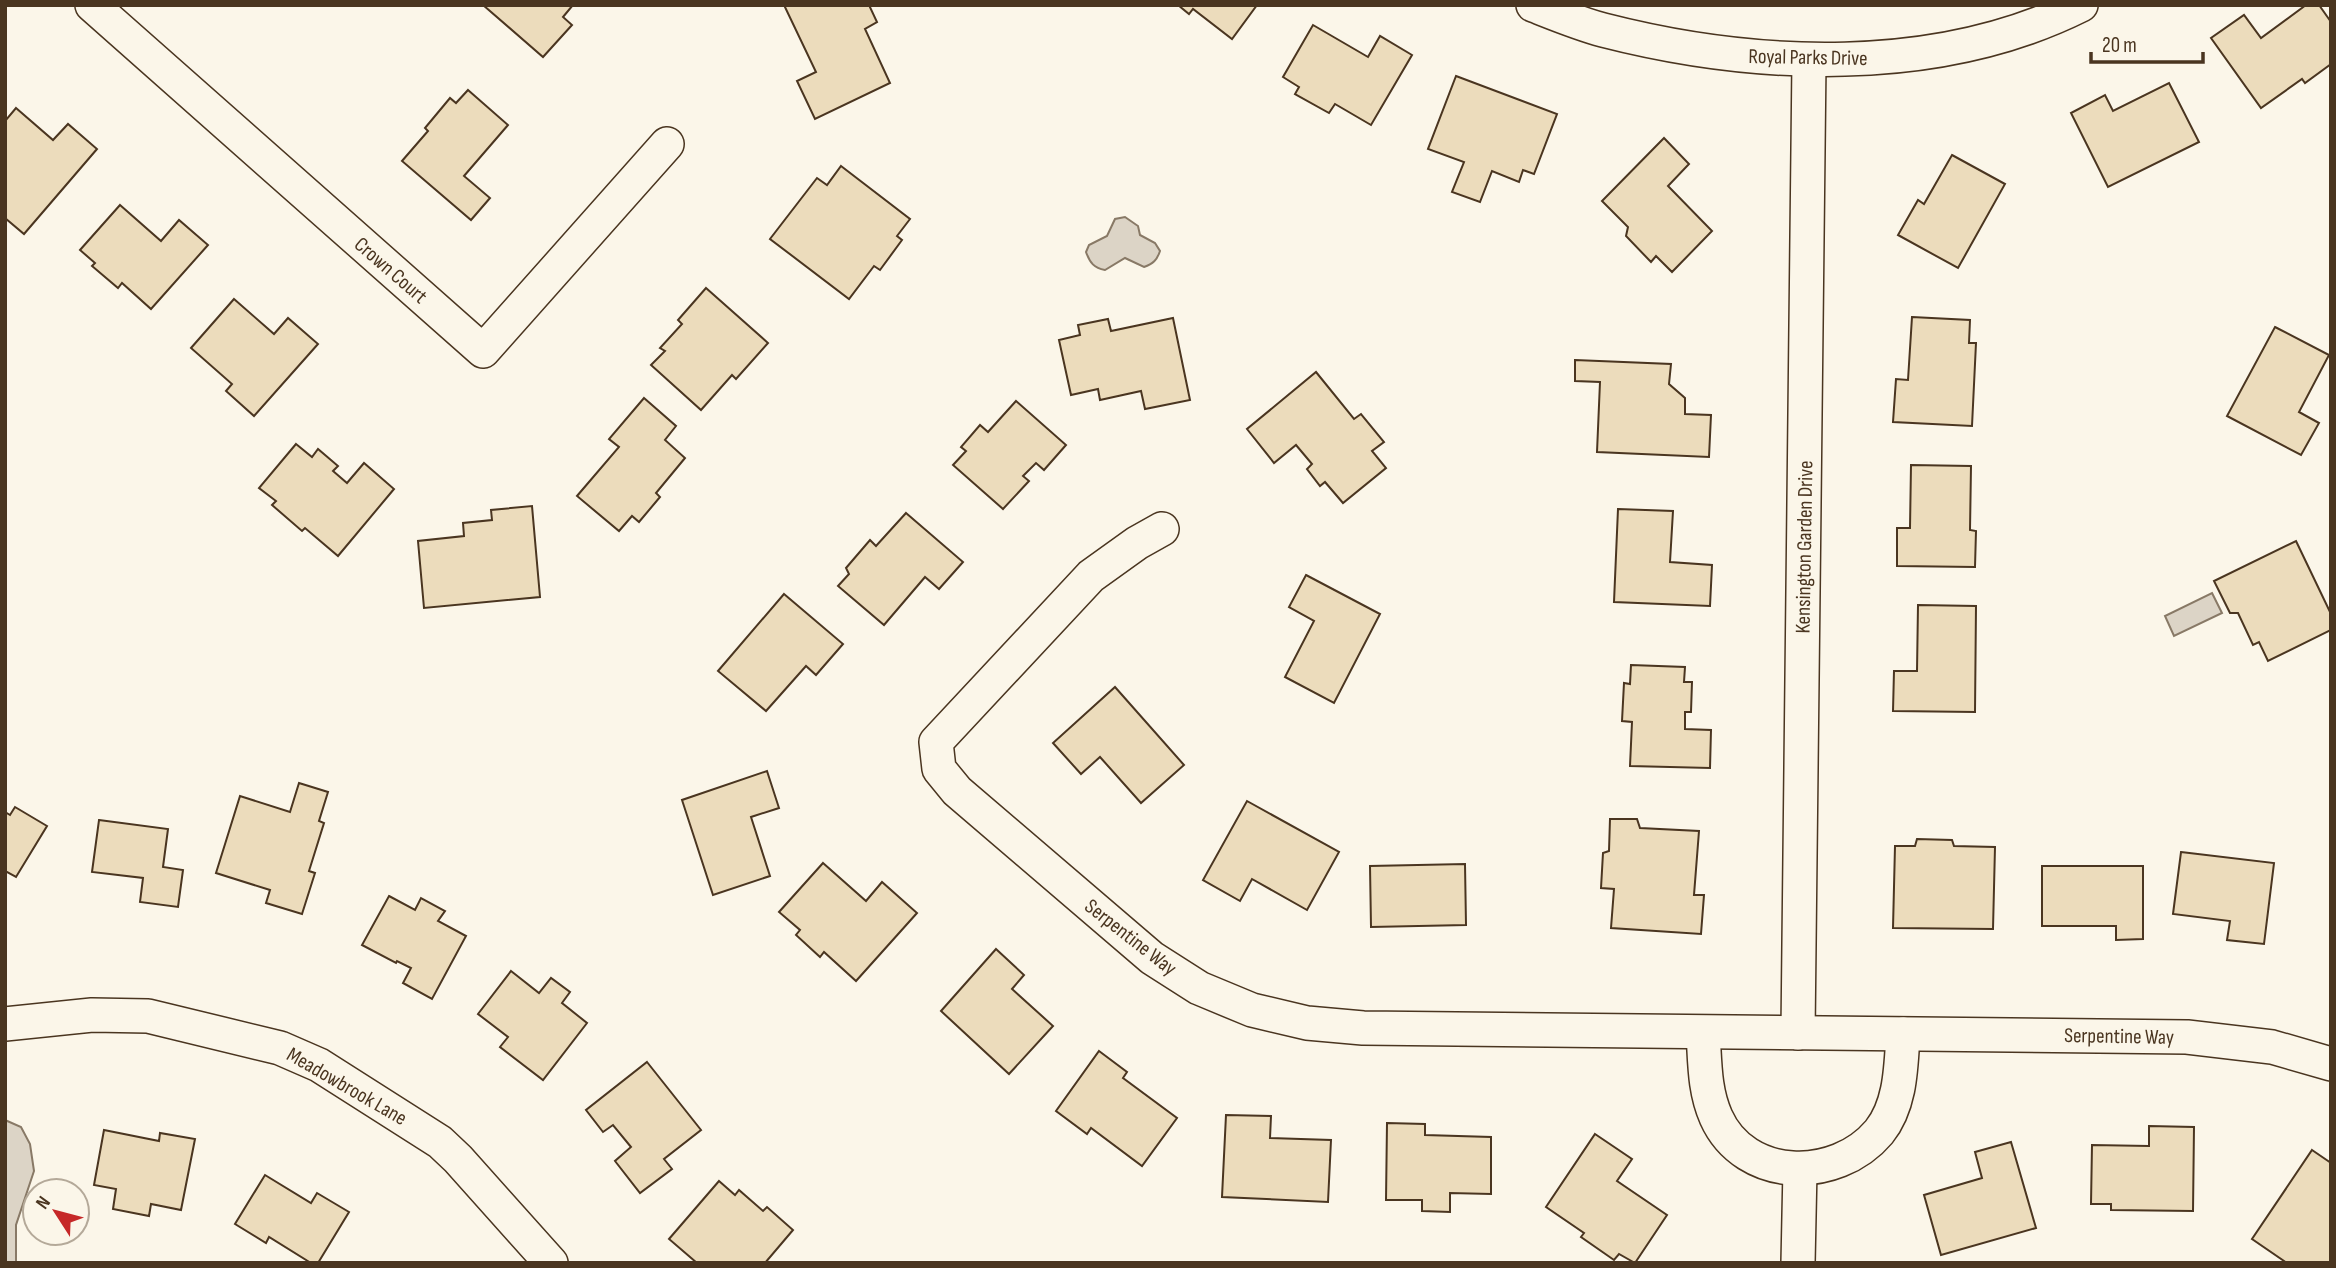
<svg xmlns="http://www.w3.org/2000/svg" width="2336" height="1268" font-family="'Sofia Sans Condensed',sans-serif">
<rect width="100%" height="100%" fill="#fbf6e9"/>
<g fill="#dcd4c6" stroke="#887966" stroke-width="2">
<path d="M1125,217L1138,226L1140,235L1155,243L1160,251C1157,260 1153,264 1144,267L1125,258L1105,270C1094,268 1090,263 1086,252L1089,245L1107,236L1115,219Z"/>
<polygon points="2212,593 2222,613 2174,636 2165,616"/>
<polygon points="5,1120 21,1127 30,1144 34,1171 16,1225 16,1263 5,1263"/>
</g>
<g fill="#ecdcbc" stroke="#4a3520" stroke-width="2">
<polygon points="483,5 573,5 563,17 572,25 543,57"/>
<polygon points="784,5 869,5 877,22 865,29 890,83 815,119 797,81 816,72"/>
<polygon points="1178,5 1257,5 1232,39 1193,9 1189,14"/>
<polygon points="2306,5 2319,5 2331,22 2331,64 2305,83 2302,79 2261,108 2211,38 2244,15 2261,38"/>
<polygon points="1313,25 1368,57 1380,36 1412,55 1371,125 1335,104 1329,113 1295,94 1299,87 1283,77"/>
<polygon points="1456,76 1557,114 1534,174 1523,170 1519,182 1492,171 1480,202 1452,192 1464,162 1428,149"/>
<polygon points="2169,83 2199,142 2108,187 2071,113 2105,95 2113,111"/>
<polygon points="468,90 508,125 464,176 490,198 471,220 402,161 428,131 425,128 450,98 456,103"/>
<polygon points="16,108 53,140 68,124 97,149 24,234 5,218 5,121"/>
<polygon points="1664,138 1689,164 1668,186 1712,231 1672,272 1656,256 1651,262 1626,236 1628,227 1602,201"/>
<polygon points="1952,155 2005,184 1958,268 1898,235 1918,200 1924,204"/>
<polygon points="841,166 910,219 897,236 902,240 880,270 874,266 849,299 770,239 817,178 827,185"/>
<polygon points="120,205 161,241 179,220 208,245 151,309 122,283 118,288 92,266 95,263 80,250"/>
<polygon points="706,288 768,343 736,379 732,375 701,410 651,365 665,351 660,348 682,324 678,320"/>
<polygon points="234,299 274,334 288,318 318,344 254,416 226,391 232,384 191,348"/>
<polygon points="1912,317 1970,320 1969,343 1976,343 1972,426 1893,422 1896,379 1908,380"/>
<polygon points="1173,318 1190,400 1145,409 1141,391 1100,400 1098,389 1071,395 1059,340 1080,335 1078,325 1108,319 1111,331"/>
<polygon points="2275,327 2329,355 2299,412 2319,423 2301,455 2227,416"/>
<polygon points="1575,360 1671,364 1669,384 1685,398 1685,414 1711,415 1709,457 1597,452 1600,382 1575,381"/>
<polygon points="1316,372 1354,419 1361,414 1384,442 1372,451 1386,468 1343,503 1325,482 1320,486 1307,469 1312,464 1296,445 1274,463 1247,429"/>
<polygon points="644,398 676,426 665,440 685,458 656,493 660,497 639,522 632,516 619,531 577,496 619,447 609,439"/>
<polygon points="1016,401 1066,445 1044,470 1036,463 1023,476 1029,481 1003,509 953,465 966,451 961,447 980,425 988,432"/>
<polygon points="296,444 312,457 318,449 338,466 333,471 347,483 364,463 394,489 338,556 305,528 302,531 272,505 276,501 259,488"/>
<polygon points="1911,465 1971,466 1970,530 1976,531 1975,567 1897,566 1897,528 1910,528"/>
<polygon points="532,506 540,597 424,608 418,541 464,536 463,523 492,520 491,510"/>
<polygon points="1618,509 1673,511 1670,562 1712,565 1710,606 1614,602"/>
<polygon points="906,513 963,562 939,589 925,577 884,625 838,586 849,574 846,568 870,540 876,546"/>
<polygon points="2296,541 2331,614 2331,630 2268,661 2259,642 2253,645 2238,613 2230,613 2214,581"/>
<polygon points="1306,575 1380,614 1334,703 1285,677 1314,621 1289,607"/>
<polygon points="784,594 843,644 816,675 806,666 766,711 718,671"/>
<polygon points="1918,605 1976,606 1975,712 1893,711 1894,671 1917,671"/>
<polygon points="1631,665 1685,667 1684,682 1692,682 1691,712 1685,712 1685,729 1711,730 1710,768 1630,766 1632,722 1622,721 1624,683 1630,684"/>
<polygon points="1115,687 1184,765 1141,803 1100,757 1081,774 1053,743"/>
<polygon points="767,771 779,808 751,817 770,876 713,895 682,800"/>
<polygon points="299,783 328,792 319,821 324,823 309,871 315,873 302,914 266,903 270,890 216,873 240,796 290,812"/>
<polygon points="1247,801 1339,852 1307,910 1252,879 1240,901 1203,880"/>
<polygon points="15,807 47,826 16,877 5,871 5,812 10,815"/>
<polygon points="1610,819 1637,819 1640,828 1699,831 1694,895 1704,895 1701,934 1611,928 1614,889 1601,888 1603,853 1609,851"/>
<polygon points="99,820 168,829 163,867 183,870 178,907 140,902 143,878 92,872"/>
<polygon points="1917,839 1952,840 1954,846 1995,847 1993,929 1893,928 1895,846 1915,846"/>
<polygon points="2181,852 2274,863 2264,944 2227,940 2230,921 2173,914"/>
<polygon points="823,863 866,901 882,882 917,913 856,981 824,952 820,957 796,935 800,930 779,912"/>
<polygon points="1465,864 1466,925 1371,927 1370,866"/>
<polygon points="2042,866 2143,866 2143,939 2116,940 2116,926 2042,926"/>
<polygon points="389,896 415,910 421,898 445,911 438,921 466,936 432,999 403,983 411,968 397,961 396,963 362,945"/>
<polygon points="996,949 1024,975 1012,989 1053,1026 1009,1074 941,1011"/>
<polygon points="511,971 539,993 551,978 570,992 562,1003 587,1023 543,1080 500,1047 508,1037 478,1014"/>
<polygon points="1099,1051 1127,1072 1123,1078 1177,1118 1142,1166 1091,1128 1087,1134 1056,1111"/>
<polygon points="647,1062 701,1130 664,1159 672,1169 640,1193 615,1161 631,1147 613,1125 603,1132 586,1110"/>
<polygon points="1226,1115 1271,1116 1270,1138 1331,1140 1328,1202 1222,1197"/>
<polygon points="1387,1123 1425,1124 1425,1135 1491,1137 1491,1194 1450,1193 1450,1212 1422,1211 1422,1200 1386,1200"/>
<polygon points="2149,1126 2194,1127 2193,1211 2111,1210 2111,1204 2091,1204 2092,1145 2149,1146"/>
<polygon points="104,1130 159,1141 160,1133 195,1139 181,1210 151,1204 149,1216 113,1209 116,1189 94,1185"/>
<polygon points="1595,1134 1632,1159 1617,1181 1667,1215 1635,1263 1619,1254 1614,1260 1581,1237 1584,1233 1546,1207"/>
<polygon points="2011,1142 2036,1228 1941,1255 1924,1195 1982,1178 1975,1152"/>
<polygon points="2312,1150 2331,1163 2331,1263 2287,1263 2252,1239"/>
<polygon points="265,1175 311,1203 317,1193 349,1212 318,1263 311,1263 269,1237 266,1243 235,1224"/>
<polygon points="719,1181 735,1195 739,1190 763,1211 767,1207 793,1230 765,1263 697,1263 669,1239"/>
</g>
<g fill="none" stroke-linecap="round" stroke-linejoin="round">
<g stroke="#4a3520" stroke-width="36">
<g id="minor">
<polyline points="92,5 483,351 667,144"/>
<path d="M1533,5C1556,14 1580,24 1603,30C1755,69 1937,77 2081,5"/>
<polyline points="1162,529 1137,543 1091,576 936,742 939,769 957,791 1152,958 1199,988 1252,1010 1307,1023 1363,1028 2187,1037 2272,1047 2331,1064"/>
<polyline points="5,1024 92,1015 148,1016 280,1048 319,1065 440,1142 458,1159 551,1263"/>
<path d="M1703,1033C1705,1062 1704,1090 1716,1117C1745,1182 1836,1183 1879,1132C1901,1105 1901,1066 1903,1034"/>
<polyline points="1798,1033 1809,61"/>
<polyline points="1798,1263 1800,1169"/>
</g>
</g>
<use href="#minor" stroke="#fbf6e9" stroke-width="33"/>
</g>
<g text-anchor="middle" stroke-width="5" stroke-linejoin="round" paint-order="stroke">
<g font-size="21" fill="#4a3520" stroke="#fbf6e9">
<text transform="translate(1808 57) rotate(1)" y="7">Royal Parks Drive</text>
<text transform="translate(391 270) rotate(41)" y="7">Crown Court</text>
<text transform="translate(1804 547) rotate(-89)" y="7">Kensington Garden Drive</text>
<text transform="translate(1131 937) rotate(38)" y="7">Serpentine Way</text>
<text transform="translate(2119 1036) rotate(1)" y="7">Serpentine Way</text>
<text transform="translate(347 1086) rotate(30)" y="7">Meadowbrook Lane</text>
</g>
</g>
<rect width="2336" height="1268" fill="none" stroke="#4a3520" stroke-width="14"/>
<g transform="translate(56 1212) rotate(306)"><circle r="33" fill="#fbf6e9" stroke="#b4a999" stroke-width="2"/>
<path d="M0-5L12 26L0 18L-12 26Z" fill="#c62828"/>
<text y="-10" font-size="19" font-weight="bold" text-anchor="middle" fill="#4a3520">N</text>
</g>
<path d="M2091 52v10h112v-10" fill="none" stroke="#4a3520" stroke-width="3.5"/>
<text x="2102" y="52" font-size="21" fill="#4a3520" stroke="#fbf6e9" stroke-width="5" paint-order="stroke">20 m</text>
</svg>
